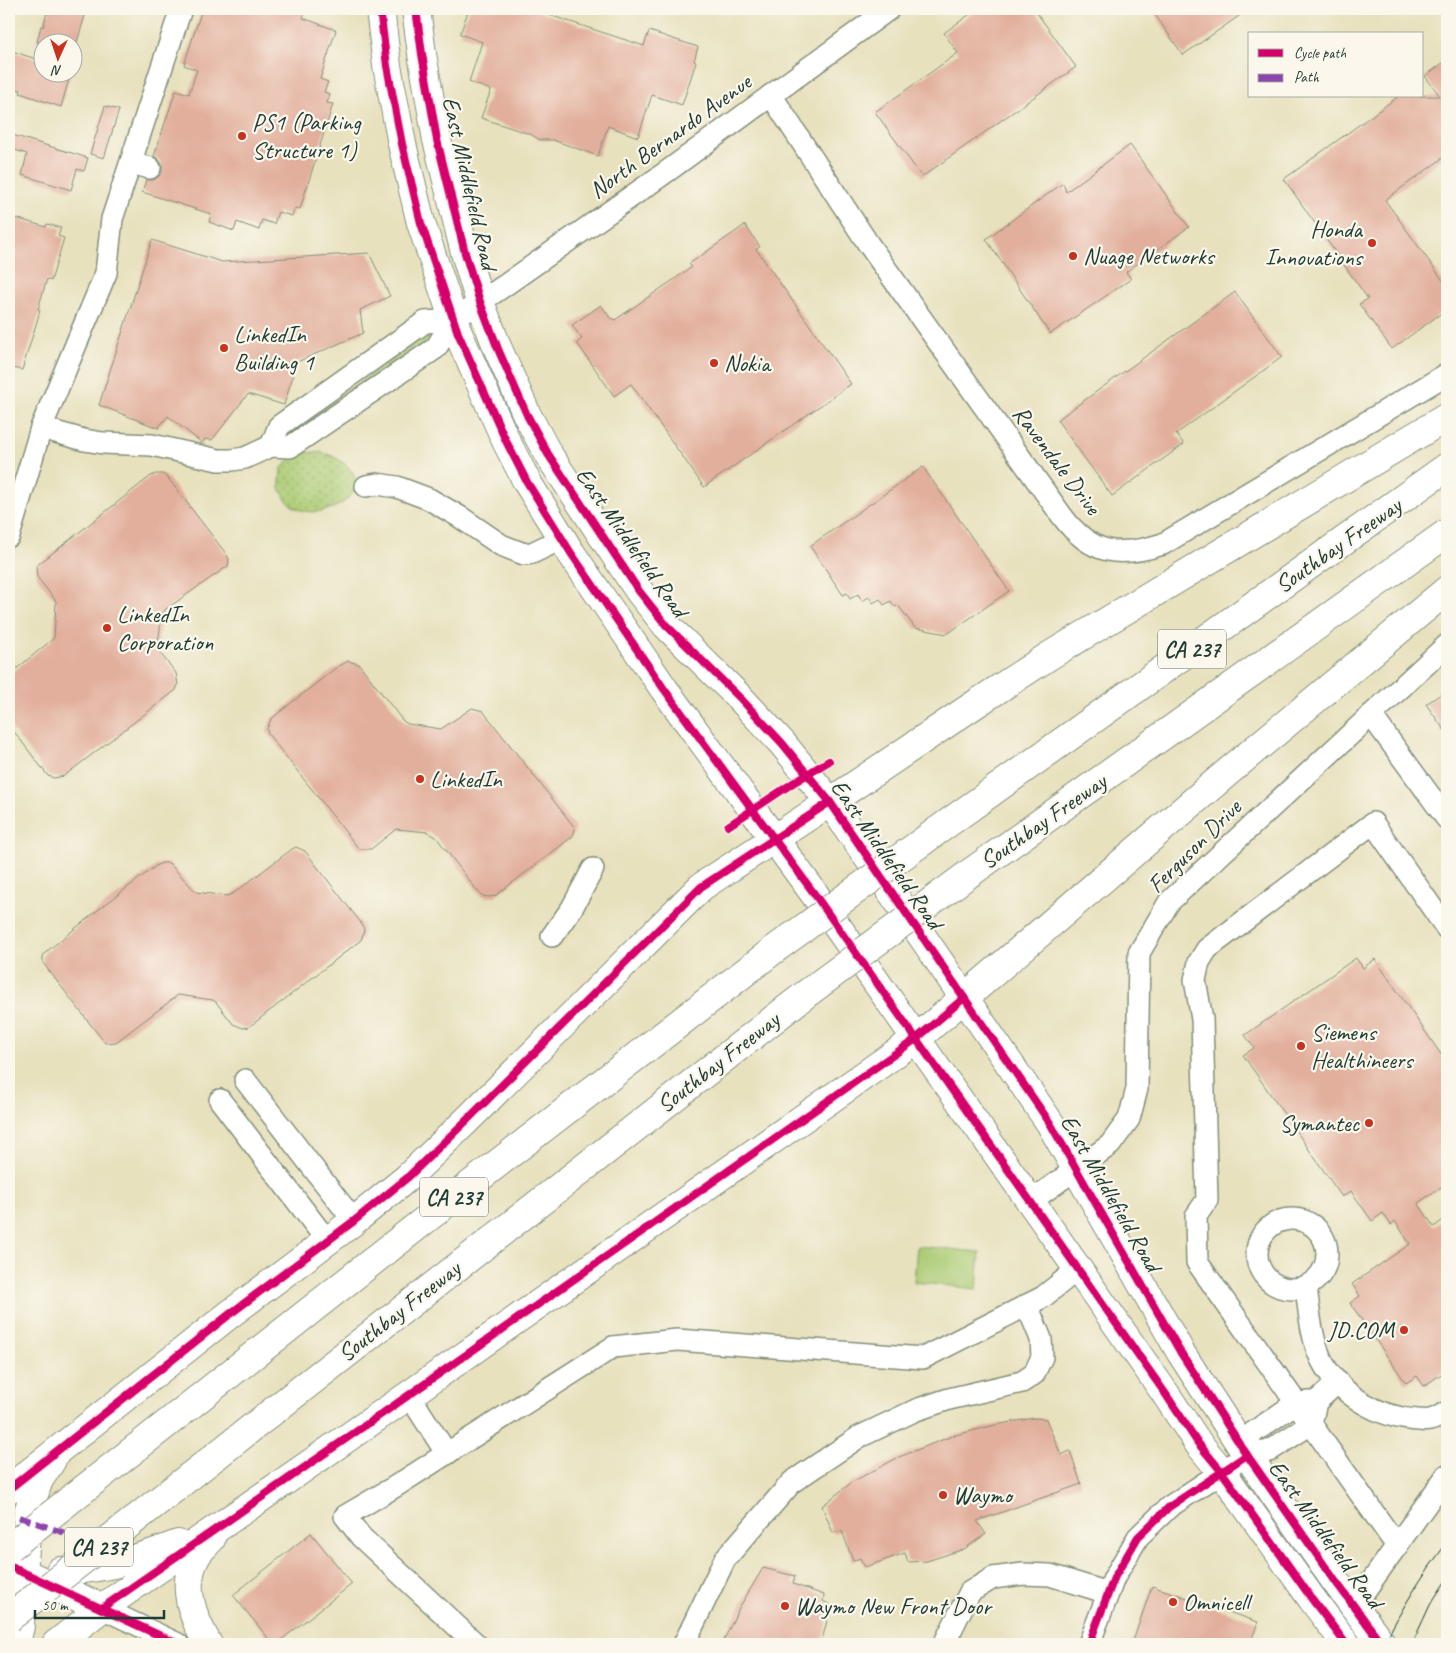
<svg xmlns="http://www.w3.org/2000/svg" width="1456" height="1653" font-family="Caveat,sans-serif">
<defs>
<pattern id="grass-dots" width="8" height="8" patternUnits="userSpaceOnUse" patternTransform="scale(1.25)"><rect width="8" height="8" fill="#abcb73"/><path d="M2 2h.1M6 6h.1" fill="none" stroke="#8ba65f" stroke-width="1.8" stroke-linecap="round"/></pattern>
</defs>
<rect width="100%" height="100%" fill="#fbf7ec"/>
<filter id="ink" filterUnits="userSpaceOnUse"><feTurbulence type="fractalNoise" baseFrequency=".02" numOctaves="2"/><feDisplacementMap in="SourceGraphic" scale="10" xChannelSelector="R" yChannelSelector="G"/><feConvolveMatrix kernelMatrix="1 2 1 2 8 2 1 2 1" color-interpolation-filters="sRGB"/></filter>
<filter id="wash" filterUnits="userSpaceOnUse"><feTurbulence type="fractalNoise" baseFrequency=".0096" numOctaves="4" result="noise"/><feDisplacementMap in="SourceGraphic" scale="20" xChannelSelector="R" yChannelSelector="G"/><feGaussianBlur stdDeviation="1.12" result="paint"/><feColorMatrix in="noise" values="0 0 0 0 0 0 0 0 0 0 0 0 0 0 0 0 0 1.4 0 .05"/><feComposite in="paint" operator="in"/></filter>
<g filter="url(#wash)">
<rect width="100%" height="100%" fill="#e7e1be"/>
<g fill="url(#grass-dots)" stroke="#658454">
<polygon points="427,334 430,342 287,442 284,437"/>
<path d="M321,452C327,454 333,456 339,460C391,492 307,534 285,498C284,495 281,491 280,488C279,482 281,475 281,469L296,453Z"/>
</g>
<polygon fill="#abcb73" stroke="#658454" points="917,1246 980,1252 977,1289 914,1282"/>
<g id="blocks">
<g fill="#e2af9c">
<polygon points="51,9 87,9 77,42 37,42 41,26 43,27 47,13 49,14"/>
<polygon points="202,9 306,9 303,18 336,30 320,79 328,82 324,92 330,94 327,103 333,104 300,209 295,208 292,216 278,212 274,224 262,220 259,230 237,222 234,231 209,222 211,214 142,192 146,180 154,180 159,176 162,172 162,164 159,160 154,156 176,90 189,94 197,70 184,65"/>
<polygon points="469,9 531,9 644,46 649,31 698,47 694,61 696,62 682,105 652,95 638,137 608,126 598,156 553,140 540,140 530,134 481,118 491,90 469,82 482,42 460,34"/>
<polygon points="977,9 1034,9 1076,67 922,177 875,112 958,53 944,33"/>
<polygon points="1151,9 1249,9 1183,55"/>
<polygon points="9,50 42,61 42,72 71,72 61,107 20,93 21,90 12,88 14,83 9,82"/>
<polygon points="1447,60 1447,155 1385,200 1447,286 1447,309 1392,349 1359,304 1368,299 1284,179 1399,96 1440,96 1425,76"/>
<polygon points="105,106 119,110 104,158 90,154"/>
<polygon points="9,134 88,158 84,171 77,169 71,190 22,175 27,154 9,148"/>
<polygon points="1130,145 1189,227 1126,272 1131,279 1050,334 986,239 1063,183 1066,192"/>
<polygon points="9,216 46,227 47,224 61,228 58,236 64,238 51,281 47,279 38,309 40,310 38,318 22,370 9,367"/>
<polygon points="745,225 760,247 756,249 851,384 704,487 631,384 614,396 577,343 582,339 572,325 601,305 611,319 613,318 615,320 692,267 689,264"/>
<polygon points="152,240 222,262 369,253 390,296 360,310 363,333 297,362 284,405 248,394 212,440 205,439 202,443 168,416 158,428 99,405"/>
<polygon points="1235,292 1282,357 1176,434 1184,444 1112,496 1057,420"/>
<polygon points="923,467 1009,591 947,634 915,628 898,605 895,607 891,601 884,605 880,599 873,603 869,597 862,601 858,594 850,599 847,593 843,595 810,546"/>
<polygon points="156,474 163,474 168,478 227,555 229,559 228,566 166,609 162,614 158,644 160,653 176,673 178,685 176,690 64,776 54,778 48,776 9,725 9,675 54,638 56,601 37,577 36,566 151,476"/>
<polygon points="348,661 359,664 403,721 408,724 441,729 472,708 483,711 572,824 575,828 574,833 572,837 495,896 489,897 483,896 479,893 436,837 428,832 396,829 371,849 359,849 268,734 267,729 271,719 333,670"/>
<polygon points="1447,690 1447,734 1426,704"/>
<polygon points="296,847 305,851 361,923 364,929 363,934 361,940 249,1027 243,1028 233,1024 216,1002 213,1000 178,995 116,1042 105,1043 43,963 43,956 46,952 98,910 157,865 162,863 169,863 196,892 227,896 234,893 292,849"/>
<polygon points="1356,958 1363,968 1375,959 1447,1063 1447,1183 1418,1203 1434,1227 1447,1217 1447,1370 1424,1386 1417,1376 1406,1383 1350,1303 1360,1296 1352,1284 1410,1244 1395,1221 1391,1225 1383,1213 1372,1221 1351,1191 1342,1197 1243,1055 1254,1048 1245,1035"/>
<polygon points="1034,1418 1046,1419 1061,1455 1070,1451 1081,1484 977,1521 986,1534 964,1549 927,1561 908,1562 905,1553 865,1567 860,1558 853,1561 842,1531 833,1533 822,1506 852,1482 899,1457 952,1436 995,1425"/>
<polygon points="311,1533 352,1584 276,1644 273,1644 233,1595"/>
<polygon points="763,1568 795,1576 793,1584 824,1595 823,1601 831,1605 821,1644 722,1644 739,1608"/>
<polygon points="1152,1586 1258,1622 1250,1644 1132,1644"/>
</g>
</g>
</g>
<g filter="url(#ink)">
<use href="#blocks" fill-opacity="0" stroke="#838f79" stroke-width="1"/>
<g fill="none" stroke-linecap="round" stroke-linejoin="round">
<g stroke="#838f79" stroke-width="24">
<g id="minor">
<path d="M771,95L869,245L1062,516C1091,555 1119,558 1163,544L1447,374"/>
<polyline points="131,163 150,168"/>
<polyline points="41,428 84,440 103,443 152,445 218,460 232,460 245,458 271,446 290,447 436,348 453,320 504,286 669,170 889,9"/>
<polyline points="271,446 279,426 425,322 453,320"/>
<polyline points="366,486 377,484 397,487 429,499 460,517 501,545 524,554 532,553 561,539"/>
<polyline points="9,536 41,428 106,273 112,219 181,9"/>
<polyline points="1371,715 1447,819"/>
<polyline points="552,936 572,908 593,869"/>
<polyline points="245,1080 354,1221"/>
<polyline points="220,1100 328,1242"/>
<polyline points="1031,1201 1110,1145 1129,1119 1137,1089 1139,953 1169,902 1447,645"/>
<circle cx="1292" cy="1254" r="35"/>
<path d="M1306,1287C1309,1310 1311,1337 1321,1359C1338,1394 1379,1418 1418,1420C1422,1420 1426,1421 1430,1420C1435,1419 1442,1415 1447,1412"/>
<polyline points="409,1395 447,1454"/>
<polyline points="1247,1455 1251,1434 1296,1403 1310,1402"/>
<polyline points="1397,1546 1197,1262 1196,1216 1207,1200 1202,1019 1195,980 1199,962 1207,949 1373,823 1447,929"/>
<polyline points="1354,1606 1447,1475"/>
<polyline points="102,1608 178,1644"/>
<polyline points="476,1644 361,1537 345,1516 396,1486 613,1347 677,1340 923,1358 1043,1297 1078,1269"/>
<polyline points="684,1644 725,1559 792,1482 859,1437 916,1410 949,1399 1022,1382 1034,1374 1042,1357 1041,1339 1027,1305"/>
<polyline points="944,1644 970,1592 993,1578 1023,1574 1050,1575 1108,1593"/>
<polyline points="1089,1644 1114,1578 1138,1537 1169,1507 1247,1455 1269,1451 1311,1424 1316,1402 1338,1382"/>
</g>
</g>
<g stroke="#838f79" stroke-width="30">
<g id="major">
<polyline points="380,9 387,66 402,144 421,223 458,333 506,441 527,482 571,553 664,689 813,892 1165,1393 1198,1443 1222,1472 1312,1599 1346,1644"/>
<polyline points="416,9 422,54 437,140 465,253 480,302 498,349 527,415 548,454 639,591 666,625 741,699 782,743 830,802 1050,1123 1181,1353 1247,1455 1336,1582 1382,1644"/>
<polyline points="9,1489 230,1314 354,1221 407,1178 467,1120 701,887 830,802"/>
<path d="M60,1571C101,1569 141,1559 178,1544"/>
<polyline points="23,1573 28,1512 39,1480 52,1460"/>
<polyline points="31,1576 102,1608 409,1395 916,1039 964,998"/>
<path d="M208,1644C193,1618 180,1586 196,1557C199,1550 206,1545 211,1539"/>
</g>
</g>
<g stroke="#838f79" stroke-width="30">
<g id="highway">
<polyline points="830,802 974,705 1049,656 1447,417"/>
<polyline points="937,831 1447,467"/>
<polyline points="970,873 1447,533"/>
<polyline points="964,998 1229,771 1447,590"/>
<polyline points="136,1448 444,1205 775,949"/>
<polyline points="189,1477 806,994"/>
<polyline points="9,1574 23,1573 20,1626 16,1644"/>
<polyline points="56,1644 102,1608"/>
</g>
</g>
<use href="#minor" stroke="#fff" stroke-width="21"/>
<use href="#major" stroke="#fff" stroke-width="28"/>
<use href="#highway" stroke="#fff" stroke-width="28"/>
<g stroke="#1f3d34" stroke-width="1">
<path d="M1384,1644C1402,1608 1422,1575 1447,1543"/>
<polyline points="1412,1644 1430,1605 1447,1579"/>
</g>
<g stroke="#838f79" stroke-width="30" stroke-linecap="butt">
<g id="highway-bridge">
<polyline points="775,949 937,831"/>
<polyline points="806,994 970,873"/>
<polyline points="9,1548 136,1448"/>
<polyline points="9,1618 189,1477"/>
</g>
</g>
<use href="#highway-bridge" stroke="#fff" stroke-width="28"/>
<polyline stroke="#8e44ad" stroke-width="6" stroke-dasharray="12 6" stroke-linecap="butt" points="19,1517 114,1550"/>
<g stroke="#fbf7ec" stroke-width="11">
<g id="cycleway">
<polyline points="380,9 387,66 402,144 421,223 458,333 506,441 527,482 571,553 664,689 813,892 1165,1393 1198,1443 1222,1472 1312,1599 1346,1644"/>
<polyline points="416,9 422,54 437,140 465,253 480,302 498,349 527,415 548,454 639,591 666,625 741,699 782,743 830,802 1050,1123 1181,1353 1247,1455 1336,1582 1382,1644"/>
<polyline points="728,826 796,781 829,761"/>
<polyline points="9,1489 230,1314 354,1221 407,1178 467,1120 701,887 830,802"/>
<polyline points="9,1566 178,1644"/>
<polyline points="102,1608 409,1395 916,1039 964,998"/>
<polyline points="1089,1644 1114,1578 1138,1537 1169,1507 1247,1455"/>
</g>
</g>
<use href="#cycleway" stroke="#d6006c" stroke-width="8"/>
</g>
</g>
<g fill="#c8321e" stroke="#fbf7ec" stroke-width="2">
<circle cx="242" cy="136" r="5"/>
<circle cx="1372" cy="243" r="5"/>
<circle cx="1073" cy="256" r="5"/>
<circle cx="224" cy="348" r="5"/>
<circle cx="714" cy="363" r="5"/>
<circle cx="107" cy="628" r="5"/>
<circle cx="420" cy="779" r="5"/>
<circle cx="1301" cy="1046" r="5"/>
<circle cx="1369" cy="1123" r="5"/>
<circle cx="1404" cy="1330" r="5"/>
<circle cx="943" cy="1495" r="5"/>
<circle cx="1173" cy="1602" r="5"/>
<circle cx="785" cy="1606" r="5"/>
</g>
<g text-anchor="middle" stroke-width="4.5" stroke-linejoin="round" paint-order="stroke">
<g fill="#fbf7ec" stroke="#61756b" stroke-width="1">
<rect x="1158" y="629.5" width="68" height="39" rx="4"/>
<rect x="420" y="1177.5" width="68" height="39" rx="4"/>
<rect x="65" y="1527.5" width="68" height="39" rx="4"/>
</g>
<g font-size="22" font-weight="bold" fill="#1f3d34">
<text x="1192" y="657">CA 237</text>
<text x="454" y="1205">CA 237</text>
<text x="99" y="1555">CA 237</text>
</g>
<g font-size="24" fill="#1f3d34" stroke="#fbf7ec" text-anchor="start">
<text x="252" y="130">PS1 (Parking<tspan x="252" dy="28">Structure 1)</tspan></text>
<text x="1362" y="237" text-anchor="end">Honda<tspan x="1362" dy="28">Innovations</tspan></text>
<text x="1083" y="264">Nuage Networks</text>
<text x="234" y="342">LinkedIn<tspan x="234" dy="28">Building 1</tspan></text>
<text x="724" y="371">Nokia</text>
<text x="117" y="622">LinkedIn<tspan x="117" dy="28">Corporation</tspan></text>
<text x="430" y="787">LinkedIn</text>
<text x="1311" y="1040">Siemens<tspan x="1311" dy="28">Healthineers</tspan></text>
<text x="1359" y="1131" text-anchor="end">Symantec</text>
<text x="1394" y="1338" text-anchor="end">JD.COM</text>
<text x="953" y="1503">Waymo</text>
<text x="1183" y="1610">Omnicell</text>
<text x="795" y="1614">Waymo New Front Door</text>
</g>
<g font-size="24" fill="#1f3d34" stroke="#fbf7ec">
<text transform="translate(670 136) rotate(-36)" y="8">North Bernardo Avenue</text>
<text transform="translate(470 183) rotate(77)" y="8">East Middlefield Road</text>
<text transform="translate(1057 460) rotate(53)" y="8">Ravendale Drive</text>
<text transform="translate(632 542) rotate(55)" y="8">East Middlefield Road</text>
<text transform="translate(1338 545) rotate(-35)" y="8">Southbay Freeway</text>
<text transform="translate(1043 821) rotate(-35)" y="8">Southbay Freeway</text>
<text transform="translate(1194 846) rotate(-45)" y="8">Ferguson Drive</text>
<text transform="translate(887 854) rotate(55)" y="8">East Middlefield Road</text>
<text transform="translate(718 1062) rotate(-38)" y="8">Southbay Freeway</text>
<text transform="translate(1111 1193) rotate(60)" y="8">East Middlefield Road</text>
<text transform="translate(399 1311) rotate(-38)" y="8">Southbay Freeway</text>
<text transform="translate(1326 1534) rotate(54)" y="8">East Middlefield Road</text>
</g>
</g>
<rect width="1456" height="1653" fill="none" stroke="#fbf7ec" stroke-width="30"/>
<rect x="1248" y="32" width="175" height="65" fill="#fbf7ec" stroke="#a3ada2"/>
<rect x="1258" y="49" width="25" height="8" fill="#d6006c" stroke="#a3ada2"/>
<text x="1294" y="58" font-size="15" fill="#1f3d34">Cycle path</text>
<rect x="1258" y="74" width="25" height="8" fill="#8e44ad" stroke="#a3ada2"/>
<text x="1294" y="82" font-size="15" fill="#1f3d34">Path</text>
<g transform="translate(58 58) rotate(183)"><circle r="24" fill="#fbf7ec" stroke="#a3ada2"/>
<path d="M0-4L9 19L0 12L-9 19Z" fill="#c8321e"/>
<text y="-8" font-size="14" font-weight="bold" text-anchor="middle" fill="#1f3d34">N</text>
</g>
<path d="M35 1610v8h129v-8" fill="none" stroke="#1f3d34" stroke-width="2.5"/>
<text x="42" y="1610" font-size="15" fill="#1f3d34" stroke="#fbf7ec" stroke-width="4" paint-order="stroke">50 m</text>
</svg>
